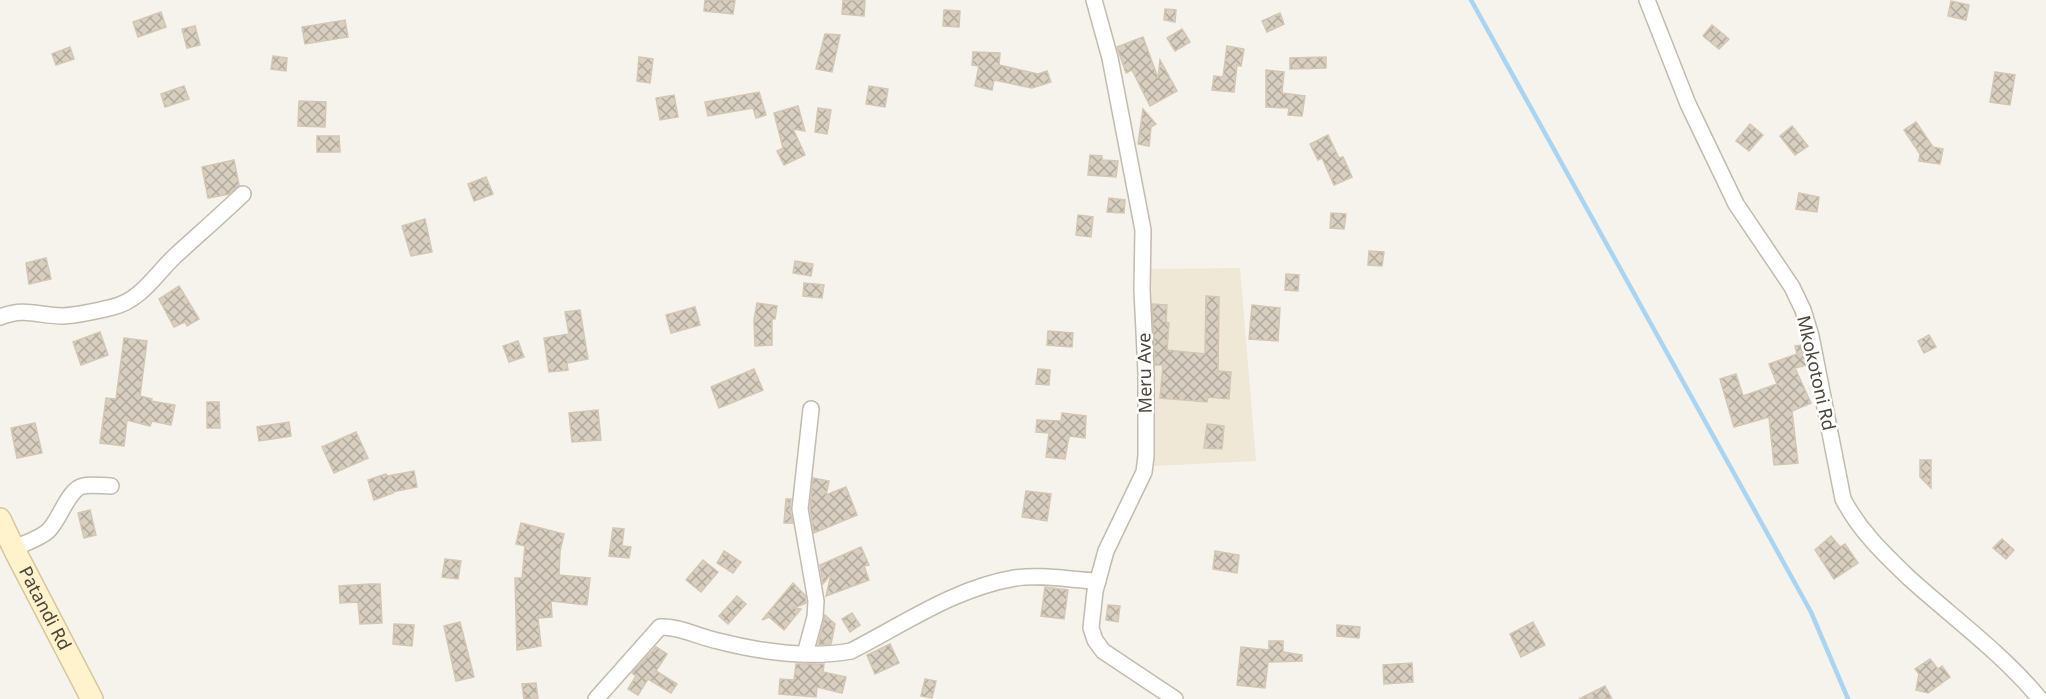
<svg xmlns="http://www.w3.org/2000/svg" width="2046" height="699" font-family="'Noto Sans',sans-serif">
<defs>
<pattern id="building-cross-hatch" width="8" height="8" patternUnits="userSpaceOnUse" patternTransform="scale(1.5)"><rect width="8" height="8" fill="#d8cfc1"/><path d="M0 0l8 8M0 8l8-8" fill="none" stroke="#b1aa9e"/></pattern>
</defs>
<rect width="100%" height="100%" fill="#f6f3ec"/>
<polygon fill="#efe8d6" points="1240,268 1256,461 1153,466 1151,269"/>
<g fill="none" stroke-linecap="round" stroke-linejoin="round">
<polyline stroke="#a9d4f2" stroke-width="4.5" points="1471,0 1811,612 1848,699"/>
</g>
<g fill="url(#building-cross-hatch)" stroke="#d3c7b4" stroke-width="1.5">
<polygon points="705,0 735,0 733,14 704,11"/>
<polygon points="843,0 865,0 864,16 842,14"/>
<polygon points="1951,1 1969,5 1966,20 1948,16"/>
<polygon points="1165,9 1176,10 1175,22 1164,20"/>
<polygon points="944,10 960,11 959,27 943,26"/>
<polygon points="161,12 166,27 138,37 133,22"/>
<polygon points="1280,13 1284,24 1267,32 1262,21"/>
<polygon points="345,20 348,37 305,44 302,27"/>
<polygon points="1712,25 1729,39 1719,49 1703,36"/>
<polygon points="195,26 200,45 187,48 182,29"/>
<polygon points="1182,29 1190,42 1175,51 1167,38"/>
<polygon points="825,34 840,35 832,72 816,69"/>
<polygon points="1143,37 1158,78 1160,60 1177,91 1150,106 1132,70 1126,73 1117,47"/>
<polygon points="1227,46 1244,49 1241,66 1237,65 1234,92 1212,90 1214,76 1223,77"/>
<polygon points="70,47 74,59 56,65 52,54"/>
<polygon points="973,52 1000,53 999,65 1038,74 1047,71 1051,82 1032,88 994,80 992,90 975,86 979,66 972,65"/>
<polygon points="273,56 287,58 286,71 271,69"/>
<polygon points="639,57 653,59 650,83 637,81"/>
<polygon points="1326,57 1326,68 1290,69 1290,58"/>
<polygon points="1266,70 1284,72 1282,93 1305,96 1302,116 1288,115 1289,108 1266,107"/>
<polygon points="1995,72 2015,75 2010,105 1990,102"/>
<polygon points="184,86 189,99 165,107 161,94"/>
<polygon points="869,86 888,89 885,107 866,104"/>
<polygon points="759,92 766,115 756,118 753,108 708,116 705,102"/>
<polygon points="674,95 678,117 660,120 656,98"/>
<polygon points="299,101 326,102 325,127 298,126"/>
<polygon points="798,106 805,131 793,129 805,155 784,165 777,151 783,148 774,113"/>
<polygon points="818,108 831,110 827,134 815,132"/>
<polygon points="1143,109 1156,124 1151,127 1149,146 1138,144"/>
<polygon points="1916,122 1933,147 1943,149 1940,164 1919,161 1920,154 1904,130"/>
<polygon points="1750,124 1763,135 1749,151 1736,141"/>
<polygon points="1792,126 1808,146 1795,155 1780,136"/>
<polygon points="1328,135 1339,158 1343,157 1352,177 1334,185 1322,158 1318,160 1310,144"/>
<polygon points="317,136 339,136 340,152 317,152"/>
<polygon points="1090,155 1102,156 1102,160 1118,161 1116,177 1088,175"/>
<polygon points="234,160 239,185 229,194 208,198 202,167"/>
<polygon points="486,177 493,194 474,201 468,184"/>
<polygon points="1799,193 1819,197 1817,212 1796,209"/>
<polygon points="1109,198 1125,200 1124,213 1107,212"/>
<polygon points="1331,213 1346,214 1344,229 1330,228"/>
<polygon points="1078,215 1093,217 1091,237 1076,235"/>
<polygon points="425,219 432,252 411,256 402,226"/>
<polygon points="1369,251 1384,252 1382,266 1368,265"/>
<polygon points="46,258 51,279 29,284 26,263"/>
<polygon points="795,261 813,264 811,276 793,273"/>
<polygon points="1286,274 1299,275 1298,291 1285,290"/>
<polygon points="804,283 824,285 822,298 803,296"/>
<polygon points="179,286 199,319 187,326 185,322 174,327 159,299"/>
<polygon points="1206,296 1219,297 1218,371 1231,372 1229,399 1208,397 1207,402 1160,398 1163,365 1155,365 1152,304 1167,305 1166,322 1169,323 1167,350 1205,354"/>
<polygon points="757,303 777,306 775,319 772,319 772,345 755,346 754,320"/>
<polygon points="1252,305 1280,308 1278,341 1249,339"/>
<polygon points="695,307 700,325 671,333 666,315"/>
<polygon points="580,310 588,359 567,363 568,370 549,372 544,338 569,334 565,312"/>
<polygon points="1048,331 1073,333 1072,347 1047,345"/>
<polygon points="100,332 108,355 81,365 73,342"/>
<polygon points="1929,335 1936,347 1924,353 1918,341"/>
<polygon points="124,338 147,341 140,396 152,399 151,401 175,405 171,425 152,421 150,426 127,420 124,446 100,443 106,398 116,399"/>
<polygon points="518,341 524,357 509,362 503,346"/>
<polygon points="1803,345 1807,365 1795,368 1811,403 1792,411 1798,463 1774,465 1769,417 1734,427 1720,379 1736,374 1743,396 1777,384 1769,364 1797,354 1795,346"/>
<polygon points="754,369 763,390 719,408 711,387"/>
<polygon points="1038,369 1050,370 1049,385 1036,384"/>
<polygon points="207,402 219,402 220,428 207,428"/>
<polygon points="598,410 601,440 572,442 569,413"/>
<polygon points="1062,413 1086,416 1085,438 1069,436 1065,459 1046,457 1049,433 1036,432 1037,420 1061,421"/>
<polygon points="289,422 291,436 259,441 257,427"/>
<polygon points="35,423 42,453 17,458 11,428"/>
<polygon points="1207,424 1224,426 1222,449 1204,448"/>
<polygon points="356,432 368,458 334,473 322,447"/>
<polygon points="1920,460 1931,460 1931,488 1920,477"/>
<polygon points="414,471 417,487 392,492 393,493 374,500 368,480 386,474 387,476"/>
<polygon points="813,478 829,481 826,495 846,487 857,515 814,533 810,509"/>
<polygon points="1026,491 1051,494 1047,521 1022,517"/>
<polygon points="786,499 791,499 790,510 793,523 784,523"/>
<polygon points="90,510 96,535 84,538 78,513"/>
<polygon points="521,523 564,534 560,551 559,575 590,578 587,605 551,601 552,617 538,618 541,646 517,650 515,578 522,578 525,546 516,544"/>
<polygon points="613,528 624,529 622,546 631,547 629,558 609,556"/>
<polygon points="1831,536 1840,547 1845,544 1858,563 1834,579 1815,550"/>
<polygon points="2002,539 2014,550 2006,559 1993,548"/>
<polygon points="861,547 869,565 864,566 869,580 826,596 831,574 823,584 820,565"/>
<polygon points="724,551 741,562 733,573 717,563"/>
<polygon points="1215,551 1239,555 1237,573 1213,569"/>
<polygon points="445,559 461,561 458,579 442,577"/>
<polygon points="703,560 718,572 701,592 686,580"/>
<polygon points="793,583 805,595 806,603 794,608 801,609 784,630 769,617 762,620"/>
<polygon points="371,584 380,584 382,623 360,624 358,602 340,603 339,586"/>
<polygon points="1045,587 1068,590 1064,619 1041,616"/>
<polygon points="737,596 746,604 728,624 719,616"/>
<polygon points="1108,605 1120,606 1118,622 1106,620"/>
<polygon points="852,613 860,625 850,632 842,619"/>
<polygon points="825,615 835,624 831,644 818,645"/>
<polygon points="460,622 474,677 456,681 444,626"/>
<polygon points="1533,622 1545,645 1521,657 1510,634"/>
<polygon points="394,624 414,625 412,646 393,644"/>
<polygon points="1337,625 1360,627 1359,638 1337,636"/>
<polygon points="1269,641 1283,641 1283,652 1302,655 1302,661 1268,662 1265,688 1237,685 1241,647 1269,650"/>
<polygon points="890,644 899,663 875,674 867,655"/>
<polygon points="656,647 667,654 656,671 677,684 671,693 648,679 638,695 628,689 636,676 632,673"/>
<polygon points="1930,659 1938,669 1942,666 1950,677 1928,693 1916,690 1919,674 1915,669"/>
<polygon points="1412,663 1413,682 1384,684 1383,665"/>
<polygon points="796,664 824,664 823,672 846,677 842,693 817,687 816,697 779,694 780,679 794,680"/>
<polygon points="925,679 936,681 932,698 921,696"/>
<polygon points="536,683 538,699 524,699 522,684"/>
<polygon points="1605,686 1612,699 1579,699"/>
</g>
<g fill="none" stroke-linecap="round" stroke-linejoin="round">
<g stroke="#c2bbae" stroke-width="18">
<g id="street">
<polyline points="1094,0 1110,58 1143,230 1142,290 1146,373 1146,456 1144,472 1106,551 1095,591 1091,628 1095,640 1103,651 1175,699"/>
<path d="M1647,0L1688,104L1736,204L1792,287L1803,310L1811,336L1843,499C1859,530 1883,553 1908,577C1952,617 2002,653 2040,699"/>
<path d="M0,317C26,307 38,316 63,316C79,315 97,311 113,307C141,300 155,275 175,256C198,235 221,215 243,194"/>
<path d="M14,548C25,543 39,539 48,531C60,520 68,489 83,486C91,484 102,486 111,486"/>
<polyline points="805,654 815,617 816,601 800,509 811,409"/>
<path d="M596,699L660,627C679,626 699,637 718,641C761,652 807,659 851,651C904,624 955,588 1015,578C1041,574 1071,580 1098,581"/>
</g>
</g>
<g stroke="#d6c79b" stroke-width="24">
<g id="secondary">
<path id="s1" d="M0,519L16,553L92,699"/>
</g>
</g>
<use href="#street" stroke="#fff" stroke-width="15"/>
<use href="#secondary" stroke="#fff3cd" stroke-width="21"/>
</g>
<g text-anchor="middle" stroke-width="5" stroke-linejoin="round" paint-order="stroke">
<g font-size="18" fill="#4b4439" stroke="#fff">
<text transform="translate(1145 373) rotate(-91)" y="6">Meru Ave</text>
<text transform="translate(1816 373) rotate(77)" y="6">Mkokotoni Rd</text>
<text dy="6" stroke="none"><textPath href="#s1" startOffset="100">Patandi Rd</textPath></text>
</g>
</g>
</svg>
